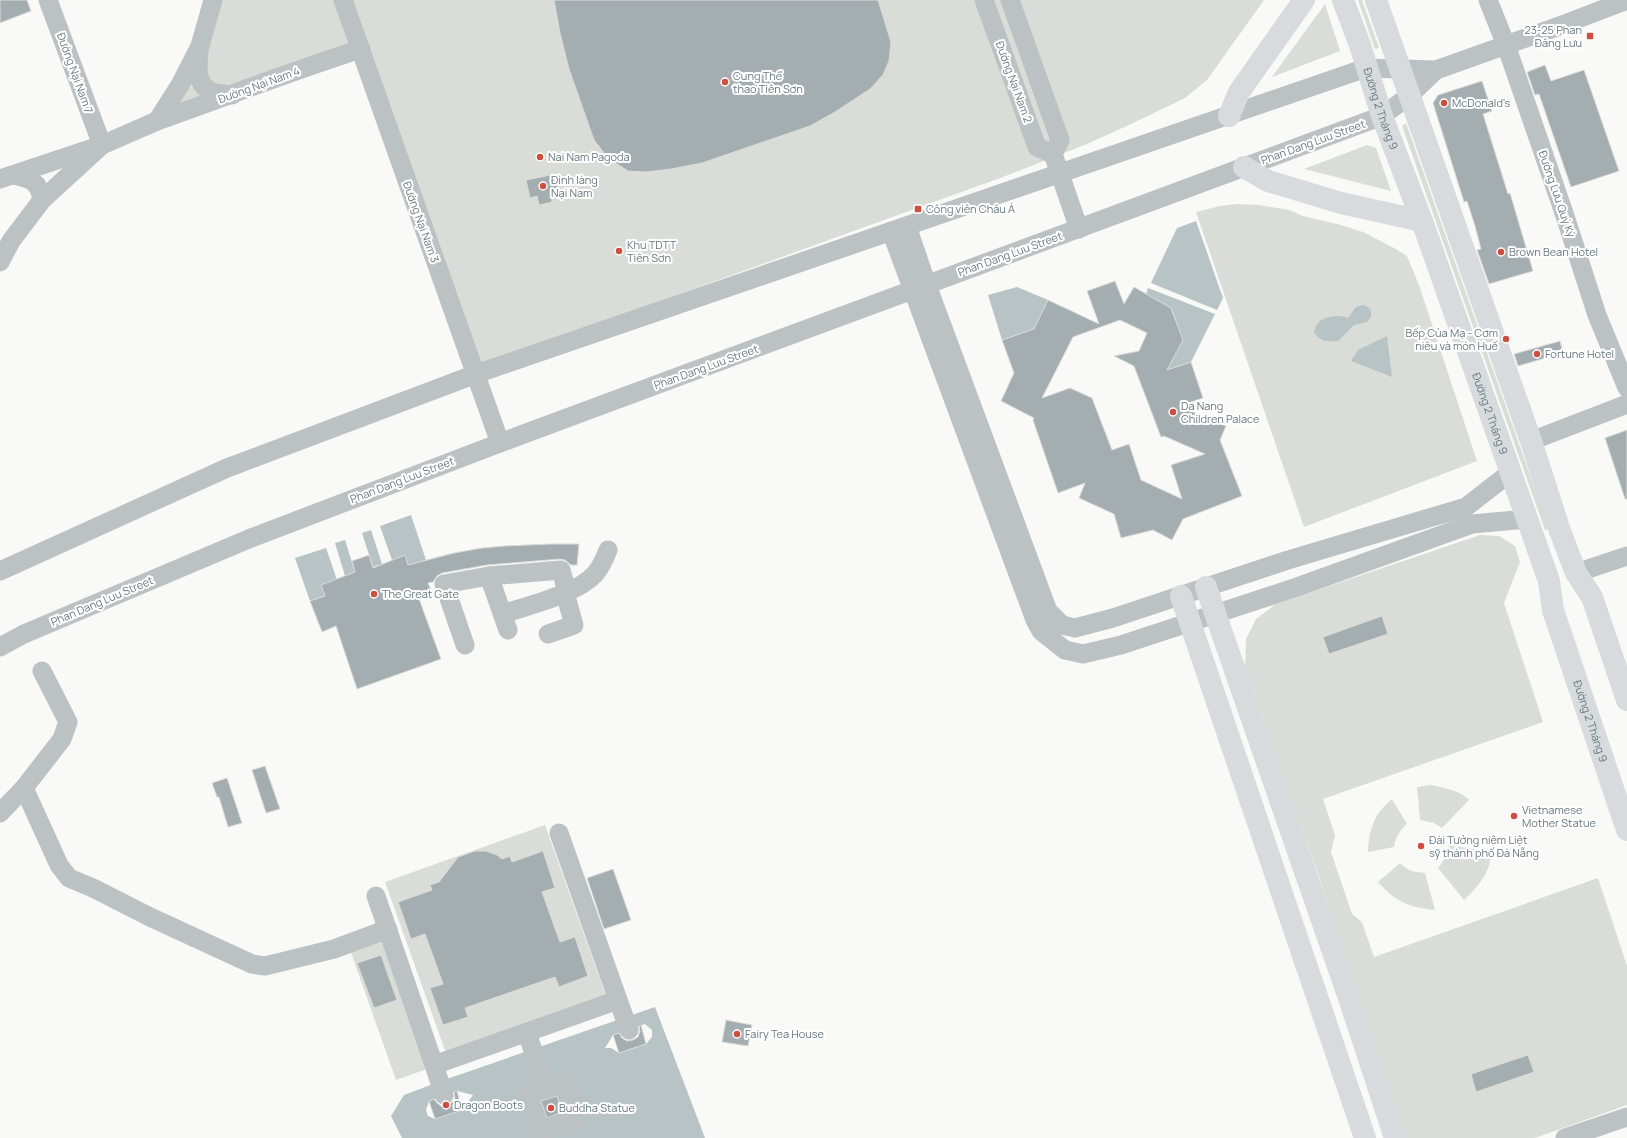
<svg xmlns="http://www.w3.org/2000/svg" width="1627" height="1138" font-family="Manrope,sans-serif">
<rect width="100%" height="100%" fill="#f9f9f7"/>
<g fill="#daddd7" fill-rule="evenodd">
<polygon points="217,0 1264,0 1207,80 1185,98 1131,124 1087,144 1003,177 594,325 479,365 365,43 170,109"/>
<polygon points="1358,0 1362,0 1379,48 1375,49"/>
<polygon points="1325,4 1340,51 1272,77"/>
<polygon points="1406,123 1549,529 1545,530 1402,126"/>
<polygon points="1367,145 1376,148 1391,191 1304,169"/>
<polygon points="1237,204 1259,205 1289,210 1303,216 1337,224 1363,232 1394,248 1407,256 1419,285 1477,461 1304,527 1196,212 1220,206"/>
<polygon points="1480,535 1499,536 1515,546 1520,562 1504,603 1543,722 1323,799 1335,835 1331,852 1352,914 1362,922 1374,957 1598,878 1627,966 1627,1105 1535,1138 1404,1138 1319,877 1245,670 1246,639 1256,619 1276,604"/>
<path d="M1431,785C1445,788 1459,790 1469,800L1442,828L1434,823L1420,820L1417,787Z"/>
<path d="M1392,799L1407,824C1399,831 1396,837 1394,847L1368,852C1369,829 1374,814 1392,799Z"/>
<path d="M545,825L606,996L446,1053L385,882ZM475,851C485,851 493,852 502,859L510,856L514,866L543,851L555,888L542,892L560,942L575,937L588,976L559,987L555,977L465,1008L431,988L443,984L425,934L434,895L439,882L458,857Z"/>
<path d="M1449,845L1491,852C1491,872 1478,887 1464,900L1438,868L1448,854Z"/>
<path d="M1400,863C1408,871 1414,872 1425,873L1435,910C1408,907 1396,902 1378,882Z"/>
<polygon points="382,931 430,1068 396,1080 348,944"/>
</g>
<g fill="#b7c3c5">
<polygon points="1196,221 1223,298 1217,310 1151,283 1177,228"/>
<polygon points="1017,287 1048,300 1034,329 1002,340 988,295"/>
<polygon points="1148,288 1215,314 1191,362 1167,370 1169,349 1183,342 1172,309 1158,314 1164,304 1146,294"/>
<path d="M1363,305L1368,307L1371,310V317L1367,322L1354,325L1338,341C1327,342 1320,342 1314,332C1315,329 1316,325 1318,323C1324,316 1340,314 1348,318L1356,307Z"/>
<polygon points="1387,336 1392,377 1351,361 1358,350"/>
<polygon points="411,515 426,560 408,565 405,555 392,560 380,526"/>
<polygon points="371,530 382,564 373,567 362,533"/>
<polygon points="345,540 355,572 345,576 335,543"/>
<polygon points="326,548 337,580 321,585 325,596 310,601 295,558"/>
<polygon points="655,1007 705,1138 402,1138 391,1116 404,1095 444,1080"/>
</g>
<g fill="#f9f9f7">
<polygon points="645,1024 652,1030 652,1037 646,1044 619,1053 611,1048 605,1048 613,1035"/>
<polygon points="457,1091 473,1095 462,1110 435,1119 428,1116 426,1110 429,1101"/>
</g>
<g fill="#a4aeb1" stroke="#dbdbd9" fill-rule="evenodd">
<polygon points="0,0 27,0 31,11 0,23"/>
<polygon points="554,0 878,0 891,42 889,61 883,75 870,89 835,112 810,126 702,163 671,169 646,172 628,171 608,158 594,140 569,69 560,33"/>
<polygon points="1545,65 1551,81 1584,70 1619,171 1571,187 1539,94 1535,95 1527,72"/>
<polygon points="1482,81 1492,111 1483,114 1508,194 1510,193 1533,271 1489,284 1477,250 1481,249 1475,226 1467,201 1464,202 1433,103 1438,95"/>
<polygon points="555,174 559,192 551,194 552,202 539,205 537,196 530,198 526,180"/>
<path d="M1115,281L1124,304L1134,287L1171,308L1183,340L1167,370L1191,362L1203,398L1179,406L1226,426L1220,440L1242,496L1183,519L1172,540L1153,530L1121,538L1114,514L1079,498L1085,483L1058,493L1033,420L1034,418L1001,401L1014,373L1002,340L1034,329L1048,300L1099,324L1087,291ZM1120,320L1147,333L1139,351L1114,356L1134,366L1161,437L1164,436L1205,454L1171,465L1182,499L1141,480L1129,444L1112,450L1092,398L1070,388L1042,398L1073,337Z"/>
<polygon points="1560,341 1563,353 1518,366 1514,354"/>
<polygon points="1627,430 1627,499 1625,499 1605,438"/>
<polygon points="550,544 579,544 577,565 571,565 565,560 560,559 487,565 442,573 437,576 433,582 428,583 432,592 418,596 441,659 357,689 336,626 322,632 310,601 325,596 321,585 355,572 352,561 369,555 373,568 405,555 408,565 454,553 482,548 504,546"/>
<polygon points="1382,616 1388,634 1329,654 1323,637"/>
<polygon points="265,766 280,809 266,813 252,770"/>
<polygon points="227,778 242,823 228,827 219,797 217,797 212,783"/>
<polygon points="475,851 486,851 497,855 502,859 510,856 512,862 543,851 555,888 542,892 560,942 575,937 588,976 559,987 555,977 465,1008 468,1017 443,1025 430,988 443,984 425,934 411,939 398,902 432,890 430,885 439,882 458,857"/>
<polygon points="613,869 631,920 604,929 587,878"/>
<polygon points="381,955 397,1000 374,1008 357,963"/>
<polygon points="726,1020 752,1025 748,1046 722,1042"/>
<polygon points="641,1025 646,1044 619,1053 613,1035 619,1033 622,1038 627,1041 633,1040 638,1037 640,1031 639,1026"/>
<polygon points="1528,1055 1534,1072 1476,1092 1471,1074"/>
<polygon points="457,1091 462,1110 435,1119 429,1101 434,1099 437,1103 441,1106 448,1105 452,1102 455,1098 454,1092"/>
<polygon points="557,1096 562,1112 547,1118 541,1101"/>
</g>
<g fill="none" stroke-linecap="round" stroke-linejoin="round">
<g stroke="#bcc2c4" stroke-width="19">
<polyline points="343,0 500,443"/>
<polyline points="984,0 1037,147 1053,154"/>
<polyline points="1010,0 1060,140 1053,154 1079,229"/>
<polyline points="1488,0 1506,45 1564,213 1597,315 1627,388"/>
<path d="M199,51C198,65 195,83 210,91C216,94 225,94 232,95"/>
<path d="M157,121C225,97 292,71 361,49"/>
<path d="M14,175C31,179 39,181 42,200"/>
<polyline points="0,179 102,145 48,0"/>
<polyline points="907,226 927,285 1048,611 1062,625 1075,628 1113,618 1288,560 1466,507 1511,472"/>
<polyline points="891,231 1035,620 1041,631 1065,650 1083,654 1121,645 1297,587 1472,524 1527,519"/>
<polyline points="0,262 11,241 42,200 102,145 157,121 180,85 200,46 213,0"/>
<polyline points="1531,441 1627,404"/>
<polyline points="0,571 227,468 476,374 1366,68 1436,70 1562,25 1627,0"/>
<polyline points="1576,573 1627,556"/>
<polyline points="489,576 508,630"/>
<path d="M503,614C529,605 577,594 595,574C601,567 605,558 608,550"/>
<polyline points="548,634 574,625 565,593"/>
<polyline points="465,645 444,584 489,576 561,570 567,592"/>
<polyline points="0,647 24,634 251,538 521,435 1382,116 1410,95 1436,70"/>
<polyline points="24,788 59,865 69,878 93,888 150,917 252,964 265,966 334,949 388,929"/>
<polyline points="0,813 24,788 62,739 68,722 42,671"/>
<polyline points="376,896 434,1065 618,1000 559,833"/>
<polyline points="618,1000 629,1030"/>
<polyline points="527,1033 546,1088"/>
<polyline points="434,1065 444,1095"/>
<polygon points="564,1082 576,1119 540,1132 527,1094"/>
<polyline points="1565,1138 1627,1117"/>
</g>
<g stroke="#d7dbdd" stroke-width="22">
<path id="s1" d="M1343,0L1360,45L1382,116L1422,221L1549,581L1553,610L1627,830"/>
<polyline points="1376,0 1531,441 1560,531 1576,573 1592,597 1627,700"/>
<polyline points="1229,116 1239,92 1304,0"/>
<polyline points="1244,167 1268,181 1341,203 1422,221"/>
<polyline points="1206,587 1350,1001 1395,1138"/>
<polyline points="1181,596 1365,1138"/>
</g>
</g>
<g fill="#ce4f42" stroke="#fff" stroke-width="1.5">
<rect x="1586" y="32" width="8" height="8" rx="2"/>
<circle cx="725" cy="82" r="4"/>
<circle cx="1444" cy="103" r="4"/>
<circle cx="540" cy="157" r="4"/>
<circle cx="543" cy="186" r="4"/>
<rect x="914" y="205" width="8" height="8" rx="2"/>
<circle cx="619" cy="251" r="4"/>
<circle cx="1501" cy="252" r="4"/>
<circle cx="1506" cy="339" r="4"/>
<circle cx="1537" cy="354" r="4"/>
<circle cx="1173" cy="412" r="4"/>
<circle cx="374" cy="594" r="4"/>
<circle cx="1514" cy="816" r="4"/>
<circle cx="1421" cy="846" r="4"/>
<circle cx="737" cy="1034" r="4"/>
<circle cx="446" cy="1105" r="4"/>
<circle cx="551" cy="1108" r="4"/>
</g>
<g text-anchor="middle" stroke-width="4" stroke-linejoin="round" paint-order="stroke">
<g font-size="11" fill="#67787e" stroke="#fff" text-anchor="start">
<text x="1582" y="34" text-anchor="end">23-25 Phan<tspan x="1582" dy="13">Đăng Lưu</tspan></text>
<text x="733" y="80">Cung Thể<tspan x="733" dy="13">thao Tiên Sơn</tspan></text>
<text x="1452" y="107">McDonald's</text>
<text x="548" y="161">Nai Nam Pagoda</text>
<text x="551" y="184">Đình làng<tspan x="551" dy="13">Nại Nam</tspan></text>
<text x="926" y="213">Công viên Châu Á</text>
<text x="627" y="249">Khu TDTT<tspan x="627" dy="13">Tiên Sơn</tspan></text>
<text x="1509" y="256">Brown Bean Hotel</text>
<text x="1498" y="337" text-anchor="end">Bếp Của Mạ - Cơm<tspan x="1498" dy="13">niêu và món Huế</tspan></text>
<text x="1545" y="358">Fortune Hotel</text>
<text x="1181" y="410">Da Nang<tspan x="1181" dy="13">Children Palace</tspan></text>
<text x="382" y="598">The Great Gate</text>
<text x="1522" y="814">Vietnamese<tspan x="1522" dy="13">Mother Statue</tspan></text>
<text x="1429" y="844">Đài Tưởng niệm Liệt<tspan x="1429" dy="13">sỹ thành phố Đà Nẵng</tspan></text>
<text x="745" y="1038">Fairy Tea House</text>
<text x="454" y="1109">Dragon Boots</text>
<text x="559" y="1112">Buddha Statue</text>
</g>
<g font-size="11" fill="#67787e" stroke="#fff">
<text transform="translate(75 73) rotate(70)" y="4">Đường Nại Nam 7</text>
<text transform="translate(1014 82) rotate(70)" y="4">Đường Nại Nam 2</text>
<text transform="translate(259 85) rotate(-20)" y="4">Đường Nại Nam 4</text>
<text dy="4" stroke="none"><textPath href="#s1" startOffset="115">Đường 2 Tháng 9</textPath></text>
<text transform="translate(1313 142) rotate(-20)" y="4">Phan Dang Luu Street</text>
<text transform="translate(1557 194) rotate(71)" y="4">Đường Lưu Quý Kỳ</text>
<text transform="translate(421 222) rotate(70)" y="4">Đường Nại Nam 3</text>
<text transform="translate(1010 254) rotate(-20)" y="4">Phan Dang Luu Street</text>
<text transform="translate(706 367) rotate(-20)" y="4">Phan Dang Luu Street</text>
<text dy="4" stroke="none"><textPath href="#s1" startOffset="439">Đường 2 Tháng 9</textPath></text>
<text transform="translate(402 480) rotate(-21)" y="4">Phan Dang Luu Street</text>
<text transform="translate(102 601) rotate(-23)" y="4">Phan Dang Luu Street</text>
<text dy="4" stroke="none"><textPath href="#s1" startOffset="763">Đường 2 Tháng 9</textPath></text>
</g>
</g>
</svg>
